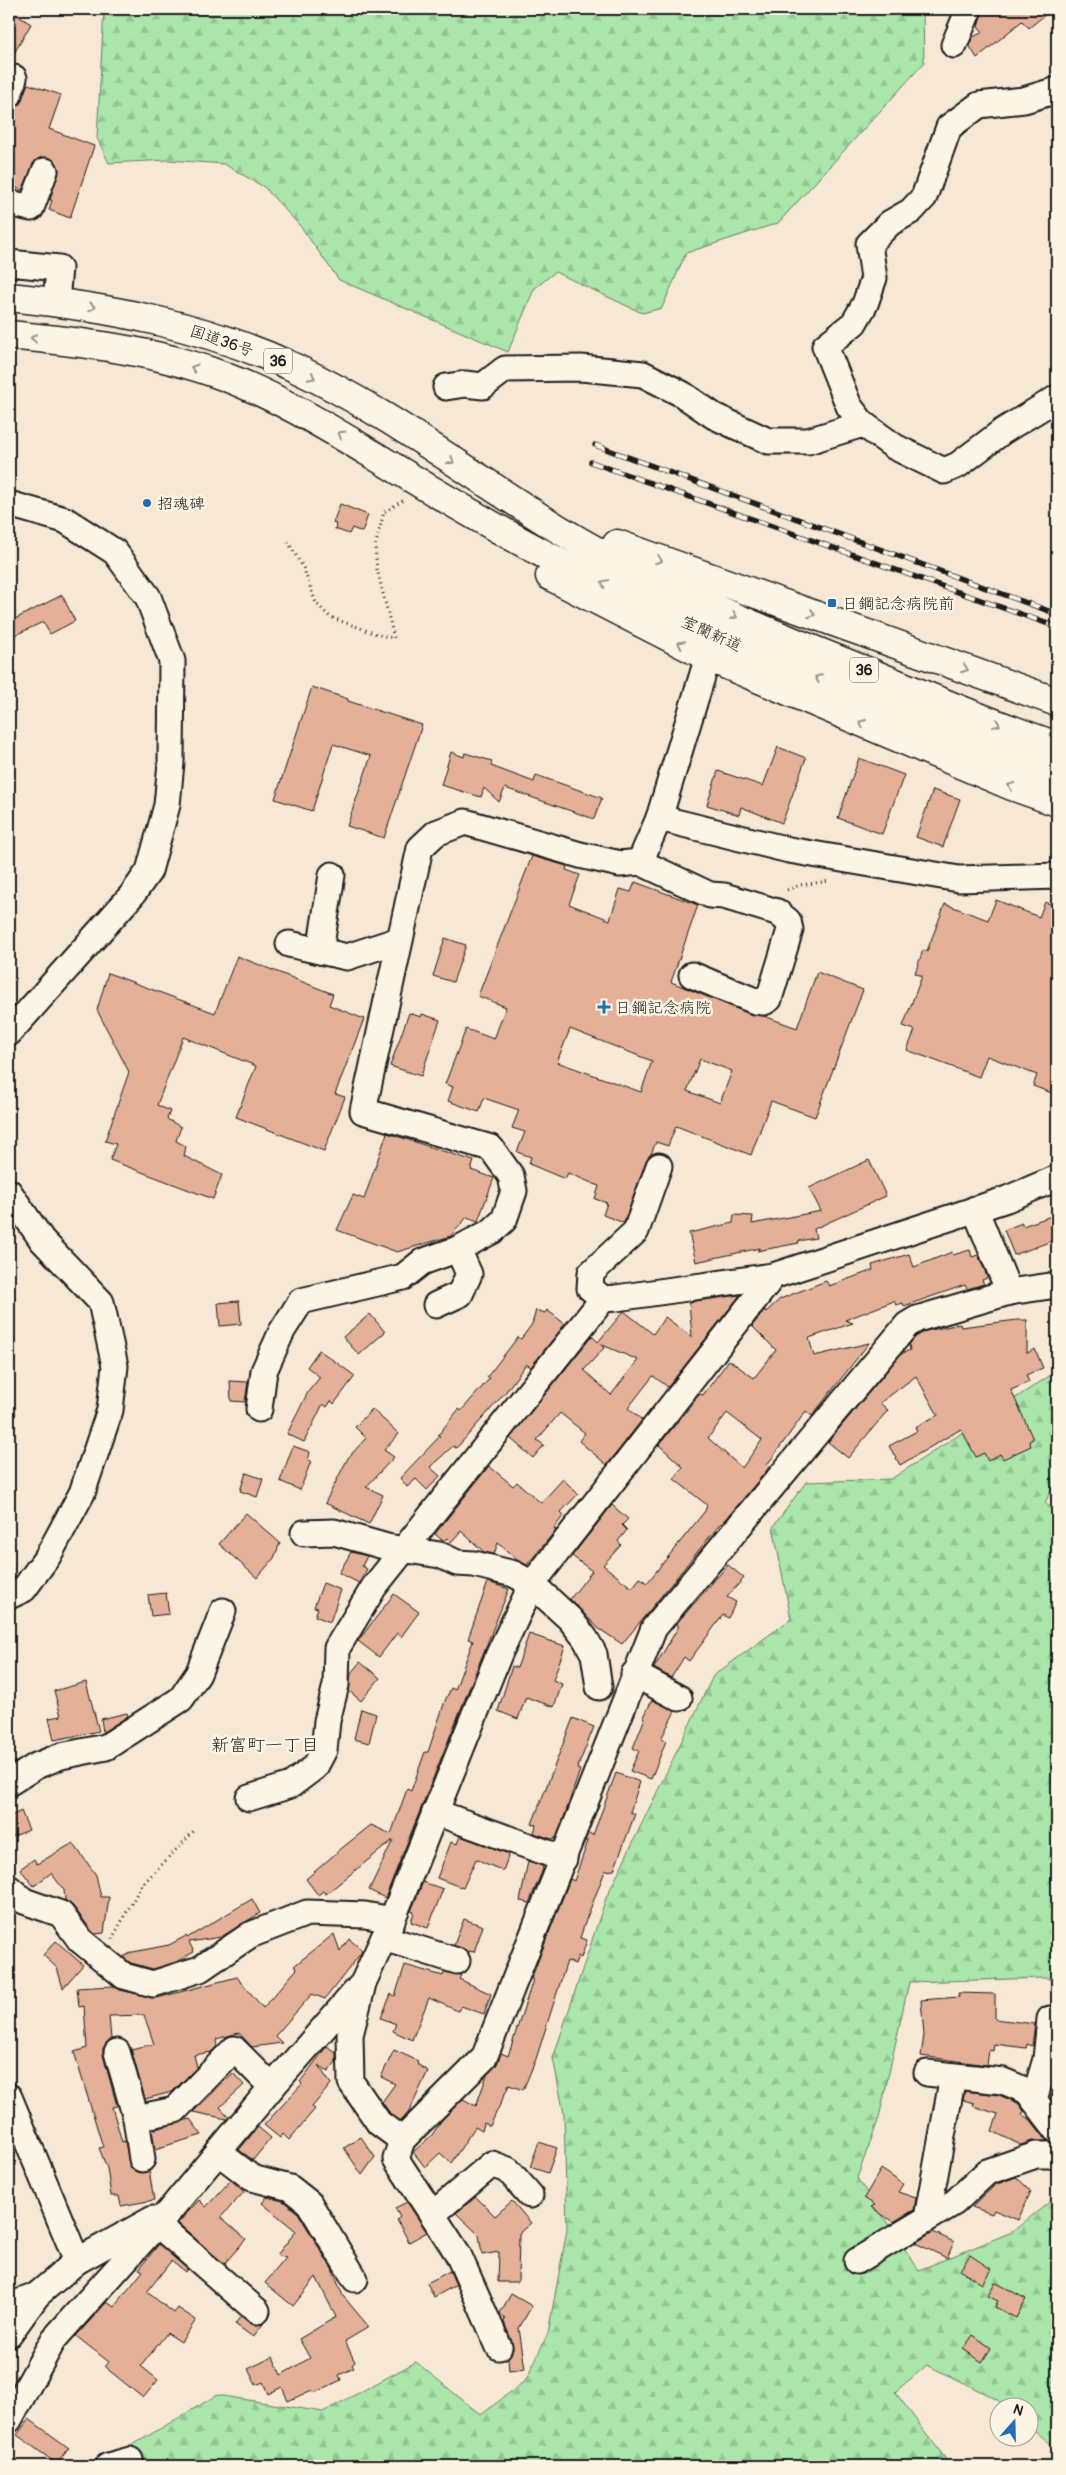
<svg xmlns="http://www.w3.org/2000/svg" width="1066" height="2475" font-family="Pangolin,'Klee One',sans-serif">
<defs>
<pattern id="forest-firs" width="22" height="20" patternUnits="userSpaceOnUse" patternTransform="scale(1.25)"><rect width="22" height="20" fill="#aae5aa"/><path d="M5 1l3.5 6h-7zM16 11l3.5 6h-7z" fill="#92c492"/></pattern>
</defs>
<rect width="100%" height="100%" fill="#f7e7d5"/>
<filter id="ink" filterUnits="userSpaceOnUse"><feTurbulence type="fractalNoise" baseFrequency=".02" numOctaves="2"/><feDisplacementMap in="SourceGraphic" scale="10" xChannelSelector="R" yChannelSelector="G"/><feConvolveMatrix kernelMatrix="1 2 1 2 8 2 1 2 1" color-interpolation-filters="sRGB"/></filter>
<g filter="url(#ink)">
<g fill="url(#forest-firs)" stroke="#638063">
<polygon points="104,9 923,9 924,63 778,223 686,253 662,308 642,313 555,272 534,289 508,352 339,280 301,227 264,187 224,164 169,160 109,163 97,138"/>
<polygon points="1057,1371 1057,1478 1045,1503 1057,1513 1057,1982 1046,1978 909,1982 879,2118 857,2178 919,2270 1012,2232 1057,2196 1057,2449 1029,2426 1028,2408 1006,2407 996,2399 927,2365 895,2392 951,2466 125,2466 126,2449 217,2395 323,2412 416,2362 481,2415 526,2380 548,2333 567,2230 564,2114 553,2058 606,1898 713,1676 791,1619 773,1527 806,1482 891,1479"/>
</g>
<g fill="#e4b097" stroke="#1c1c1c" fill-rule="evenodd">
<polygon points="983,9 1052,9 1029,28 1022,21 977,58 969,45 973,37 983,32 978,26"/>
<polygon points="9,10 31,24 9,62"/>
<polygon points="28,84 61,95 49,129 94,146 70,218 49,210 52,200 50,200 59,169 56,162 51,158 42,157 36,160 22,190 9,185 9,171 15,153 9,152 9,109 19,105"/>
<polygon points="340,504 368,515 362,532 352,528 349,534 335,529 336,524 333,523"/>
<polygon points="62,595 75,621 50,634 43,622 9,638 9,622"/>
<polygon points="312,687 348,699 348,701 422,725 384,838 347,826 371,756 333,744 312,811 275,799"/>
<polygon points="778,747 806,758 782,823 741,807 739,815 707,805 718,771 763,786"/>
<polygon points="451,752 464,757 465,753 492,761 491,766 534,782 536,775 602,798 594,819 505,788 499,802 484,788 481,797 441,785"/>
<polygon points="859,758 904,775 882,834 838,818"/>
<polygon points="933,790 960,799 943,847 916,837"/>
<path d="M532,856L567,866L566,870L580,875L569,904L610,920L620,889L631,892L635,882L698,905L671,982L750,1014L764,1016L797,1028L817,972L863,990L815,1117L771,1101L751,1155L676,1126L668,1146L656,1142L651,1154L646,1161L624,1223L603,1215L607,1203L595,1199L599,1186L568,1173L565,1179L529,1164L531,1157L517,1152L525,1132L512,1128L519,1110L484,1098L479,1112L448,1101L453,1087L445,1084L466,1029L494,1039L506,1007L478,996ZM570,1029L652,1061L641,1092L557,1062ZM700,1059L732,1071L720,1103L687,1091Z"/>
<polygon points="996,900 1039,917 1045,902 1057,907 1057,1095 1033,1086 1037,1075 987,1056 979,1077 907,1050 915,1030 903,1026 922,976 915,973 923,950 927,951 945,904 988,920"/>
<polygon points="445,938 466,945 453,982 433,976"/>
<polygon points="237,956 333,994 329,1005 364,1019 335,1094 345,1097 324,1151 236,1117 256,1066 183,1037 157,1105 170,1111 167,1119 181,1127 176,1141 186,1146 184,1156 222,1175 213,1199 110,1160 116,1144 105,1141 129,1072 97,1010 108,973 215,1013"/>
<polygon points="409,1013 421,1017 422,1014 440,1020 421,1076 390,1066"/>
<polygon points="387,1133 474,1161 471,1170 494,1178 478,1221 467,1217 451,1236 397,1252 337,1230 353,1195 364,1199"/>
<polygon points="869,1160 886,1196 814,1229 816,1238 798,1241 799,1243 757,1251 760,1248 696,1262 689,1233 733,1223 734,1215 753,1216 752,1224 821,1211 809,1188"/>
<polygon points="1057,1214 1057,1239 1014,1255 1004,1230 1022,1223 1023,1226"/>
<path d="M970,1250L972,1257L978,1255L985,1271L987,1278L982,1280L984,1284L967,1289L965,1285L904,1306L903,1303L896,1305L894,1301L845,1320L853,1323L809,1338L814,1356L869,1343L812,1416L806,1411L767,1465L769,1467L767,1470L722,1524L721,1523L622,1644L598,1628L570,1599L592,1571L572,1556L612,1505L628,1519L622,1525L627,1530L618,1541L621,1545L603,1565L632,1588L640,1578L647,1583L705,1511L707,1505L674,1479L683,1467L659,1445L700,1394L703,1395L729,1360L754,1378L776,1350L752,1326L765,1310L766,1312L780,1299L826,1281L829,1286L873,1270L872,1265L909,1254L914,1267L952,1252L953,1255ZM727,1413L762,1440L742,1468L708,1438Z"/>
<path d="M740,1295L668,1387L653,1376L628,1408L642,1420L607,1465L579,1441L585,1433L560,1413L537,1440L544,1445L533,1458L510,1438L592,1336L598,1342L624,1311L653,1334L665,1317L692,1337L689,1302ZM600,1344L638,1360L611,1395L584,1370L604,1348Z"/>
<polygon points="239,1301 241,1324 220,1326 218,1303"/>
<polygon points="536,1310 545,1313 547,1310 565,1324 531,1367 526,1364 505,1393 460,1444 456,1448 453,1446 430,1467 440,1476 427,1490 416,1479 407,1487 400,1478 440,1436 438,1435 459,1409 461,1411 490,1378 487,1377 518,1337 521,1339 532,1324"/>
<polygon points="370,1314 385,1332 359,1355 343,1337"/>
<polygon points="1017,1320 1027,1320 1027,1353 1035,1349 1043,1368 1026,1375 1029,1382 1011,1390 1033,1439 1029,1441 1031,1446 1003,1459 1000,1454 988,1461 984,1453 976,1457 961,1429 900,1465 889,1446 917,1431 915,1427 938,1415 916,1376 880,1403 888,1410 848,1458 828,1442 901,1354 910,1350 909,1345 914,1338 926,1331 960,1324 961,1327"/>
<polygon points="319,1350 355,1376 334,1404 331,1401 327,1407 323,1404 304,1442 287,1434 308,1392 320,1377 307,1367"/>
<polygon points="230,1381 248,1382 245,1402 231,1401"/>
<polygon points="372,1409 399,1434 384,1450 394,1457 366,1487 383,1495 369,1524 325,1503 348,1458 366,1438 355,1427"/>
<polygon points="293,1446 310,1452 308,1460 311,1461 300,1490 280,1481"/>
<polygon points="489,1466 513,1486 517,1482 541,1503 563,1479 578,1494 561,1512 564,1515 554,1528 556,1530 527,1565 517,1560 498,1543 494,1554 484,1552 461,1531 451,1542 447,1538 443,1541 435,1534"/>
<polygon points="246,1473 263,1479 257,1497 240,1491"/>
<polygon points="246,1513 280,1543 274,1558 257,1578 219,1544"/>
<polygon points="351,1552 367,1556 362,1566 367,1569 359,1583 339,1573"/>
<polygon points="728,1565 744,1578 727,1597 736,1602 728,1618 723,1615 689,1661 684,1657 671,1678 654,1668 679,1626 676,1624"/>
<polygon points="488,1582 509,1589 385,1898 369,1890 393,1840 326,1894 323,1891 318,1895 306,1879 342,1848 371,1825 391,1834 407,1789 411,1791 425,1752 428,1752 445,1701 451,1688 455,1690 473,1641 468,1639"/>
<polygon points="323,1583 341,1590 330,1622 315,1616 318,1608 314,1607"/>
<polygon points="166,1593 169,1614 151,1616 148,1595"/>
<polygon points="394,1594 419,1612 401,1637 397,1633 379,1657 358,1641"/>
<polygon points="529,1634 565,1646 553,1680 562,1684 554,1707 526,1697 518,1719 498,1711 512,1666 517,1668"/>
<polygon points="360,1662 380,1678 361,1701 349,1691 351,1673"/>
<polygon points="86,1682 99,1731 54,1740 49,1718 61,1716 54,1691"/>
<polygon points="652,1700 675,1711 661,1739 666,1741 651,1779 630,1771 639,1751 633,1748 645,1718 644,1717"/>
<polygon points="361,1709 376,1714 369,1743 354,1739"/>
<polygon points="127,1713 128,1716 103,1732 101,1719"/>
<polygon points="573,1718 594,1727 577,1769 580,1770 562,1823 556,1838 552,1839 534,1833 536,1825 532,1824"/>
<polygon points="616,1773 640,1782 630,1812 635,1814 614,1870 605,1871 586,1920 580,1938 587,1940 581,1958 578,1956 575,1964 567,1961 536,2059 523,2090 509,2085 490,2126 484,2123 482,2131 475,2127 451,2163 440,2153 425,2167 413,2152 432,2135 441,2121 463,2099 476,2106 487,2075 497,2064 501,2053 508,2056 533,1980 531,1979 570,1879 574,1881 588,1841 585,1841 588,1833 593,1835"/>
<polygon points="21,1811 29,1830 9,1838 9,1817"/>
<polygon points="460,1836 509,1854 503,1871 476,1859 463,1888 437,1878 451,1842 457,1844"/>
<polygon points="73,1843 96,1875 101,1897 109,1897 104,1933 95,1934 91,1930 73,1906 65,1900 64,1890 51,1873 34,1886 20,1869 34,1859 37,1864"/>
<polygon points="528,1861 542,1866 543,1869 529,1903 520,1901"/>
<polygon points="423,1882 443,1889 428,1928 411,1922 414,1912 411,1911"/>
<polygon points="252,1899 260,1913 221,1937 189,1942 194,1952 176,1962 153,1969 131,1963 123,1957 133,1952 169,1945 186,1936 187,1938"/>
<polygon points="464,1919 483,1926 474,1952 469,1951 469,1953 454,1945"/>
<polygon points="334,1934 340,1951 349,1939 362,1950 361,1953 325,1999 312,1994 275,2036 282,2043 252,2047 239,2033 216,2039 217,2046 211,2052 194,2055 197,2067 172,2092 145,2099 131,2049 154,2044 144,2015 109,2016 111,2039 103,2048 103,2055 117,2106 112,2107 122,2142 125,2141 130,2168 137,2172 149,2171 154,2200 121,2206 119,2196 111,2196 107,2168 99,2148 103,2147 74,2052 87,2048 84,2006 79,2007 77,1988 113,1986 120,1990 157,1998 237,1977 263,2008 297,1969 294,1966"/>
<polygon points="56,1941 83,1965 63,1988 57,1968 43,1955"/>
<polygon points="405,1965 443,1976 444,1972 461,1975 459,1979 491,1994 484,2014 461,2006 458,2011 429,1998 412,2040 393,2031 396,2024 381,2018 391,1994 395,1996"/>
<polygon points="958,1993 995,1994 995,2019 1035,2024 1032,2046 1027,2044 1026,2048 994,2044 993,2051 989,2050 987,2065 921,2056 924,2035 921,2000 959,1997"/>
<polygon points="327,2046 336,2053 336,2062 328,2072 318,2065 331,2084 312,2107 315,2109 289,2140 283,2134 280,2138 264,2125 302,2084 300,2082"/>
<polygon points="394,2050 418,2061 417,2064 428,2071 409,2112 401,2121 390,2113 382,2102 395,2084 381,2077"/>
<polygon points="233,2073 244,2085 220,2107 229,2117 227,2119 193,2112"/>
<polygon points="965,2091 999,2095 1018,2103 1024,2111 1022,2115 1030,2119 1047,2141 1032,2141 1021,2145 992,2131 998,2114 973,2106 974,2103 963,2100"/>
<polygon points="190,2119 202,2135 155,2149 152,2130"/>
<polygon points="258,2127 271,2138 253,2160 239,2150"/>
<polygon points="361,2137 375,2157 362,2175 344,2148"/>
<polygon points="539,2142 557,2148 548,2173 530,2167"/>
<polygon points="881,2169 903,2184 898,2192 916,2198 914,2210 893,2222 871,2207 875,2205 864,2198"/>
<polygon points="1016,2177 1031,2191 1018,2220 994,2210 992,2214 972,2207 995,2185"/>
<polygon points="231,2180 244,2192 221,2217 246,2239 224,2264 178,2223 199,2200 206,2207"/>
<polygon points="267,2197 283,2201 298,2213 332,2269 343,2296 369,2327 345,2341 355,2362 352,2365 354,2368 339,2375 341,2380 314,2393 312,2390 288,2401 282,2387 268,2394 263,2382 256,2385 248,2369 273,2357 281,2375 310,2358 299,2339 336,2317 316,2277 293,2306 265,2283 286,2258 277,2255 296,2231 262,2203"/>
<polygon points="476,2197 495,2216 512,2201 531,2223 519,2233 518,2282 498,2282 499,2252 482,2255 479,2235 456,2213"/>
<polygon points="407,2202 427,2232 409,2242 397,2220 400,2217 395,2208"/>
<polygon points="933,2232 954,2242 947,2258 915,2243"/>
<polygon points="159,2244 187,2269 185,2272 171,2261 147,2292 174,2313 178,2308 196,2320 181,2342 167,2333 141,2366 158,2380 143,2398 105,2367 109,2362 76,2336 107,2302 114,2307 143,2271 139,2269"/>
<polygon points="970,2255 991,2269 982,2284 960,2270"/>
<polygon points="450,2271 456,2285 434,2297 427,2283"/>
<polygon points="995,2282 1026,2299 1016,2318 995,2307 998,2301 988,2296"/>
<polygon points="511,2294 532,2306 519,2328 525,2369 509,2371 508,2358 513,2349 512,2342 504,2322 505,2319 500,2313"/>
<polygon points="241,2316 254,2325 263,2324 253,2337 235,2324"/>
<polygon points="973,2335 991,2348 982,2362 963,2349"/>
<polygon points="29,2419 69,2448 57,2464 17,2435"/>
</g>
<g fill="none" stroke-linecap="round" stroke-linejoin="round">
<g stroke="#1c1c1c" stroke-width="29">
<g id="minor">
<polyline points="954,45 969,9"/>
<polyline points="9,95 14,78"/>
<polyline points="9,203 31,208 45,171"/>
<polyline points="9,263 59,268 56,302"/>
<polyline points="446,387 465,384 483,386 505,369 581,368 643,374 682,394 714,416 768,441 808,441 863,424 895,447 944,471 958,465 1003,431 1057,398"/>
<polyline points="863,424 849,406 825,346 854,323 865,304 874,278 869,244 890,223 911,211 924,197 949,127 979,105 1024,100 1057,90"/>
<polyline points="9,504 65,520 115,552 148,597 172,661 171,763 167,805 149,871 132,895 9,1033"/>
<polyline points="659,818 789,850 959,879 1057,876"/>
<polyline points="640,862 659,818 708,657"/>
<polyline points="289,944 347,957 399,940"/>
<polyline points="320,951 332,875"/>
<polyline points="659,1166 636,1231 591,1273 590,1288 603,1299 616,1298 773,1276"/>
<polyline points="9,1192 42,1240 101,1302 115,1366 110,1410 82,1493 48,1556 24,1589 9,1596"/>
<polyline points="975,1209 1009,1292"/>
<polyline points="436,1305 460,1294 469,1274 458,1249"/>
<polyline points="259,1409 264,1371 282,1331 301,1301 403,1277 422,1262 458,1249 492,1231 504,1220 514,1191 511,1176 491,1148 363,1111 420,848 436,833 465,822 580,855 620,864 640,862 710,895 724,896 777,912 788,921 790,930 769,999 764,1002 755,1001 692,975"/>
<polyline points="304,1533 334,1532 387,1547 440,1555 457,1563 474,1564 514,1574 532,1584 570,1619 585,1638 594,1654 599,1687"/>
<polyline points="634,1674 679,1698"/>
<polyline points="9,1783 36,1766 61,1756 106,1747 181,1699 198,1674 223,1611"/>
<polyline points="249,1798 291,1785 315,1767 324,1750 327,1721 336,1685 337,1648 374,1587 603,1299"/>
<polyline points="435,1812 564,1859"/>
<polyline points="9,1888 24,1901 61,1914 80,1940 124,1976 153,1984 200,1969 250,1935 307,1913 365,1915 392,1920"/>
<polyline points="384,1938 457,1961"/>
<polyline points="362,1988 350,2035 351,2082 379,2123 402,2140 484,2058 654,1628 907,1325 917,1319 1009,1292 1057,1285"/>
<polyline points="117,2052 136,2118 175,2110 234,2049 272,2087"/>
<polyline points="927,2073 1003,2081 1027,2091 1057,2130"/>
<polyline points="9,2097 77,2261"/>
<polyline points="1034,2100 1046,2059 1050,2019"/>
<polyline points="136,2118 142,2159"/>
<polyline points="402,2140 396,2159 458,2254 499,2347"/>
<polyline points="218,2152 252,2178 290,2188 309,2203 355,2279"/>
<polyline points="433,2214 492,2164 508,2170 530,2195"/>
<polyline points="927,2218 953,2076"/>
<polyline points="157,2224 257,2311"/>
<polyline points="857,2261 955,2202 987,2172 1036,2155 1057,2155"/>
<polyline points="9,2306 36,2296 77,2261 153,2219"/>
<polyline points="9,2334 38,2294"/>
<polyline points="9,2420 54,2339 170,2210 272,2087 363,1983 392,1920 499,1654 532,1584 773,1276 1007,1199 1057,1178"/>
<polyline points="108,2466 130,2460"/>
</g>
</g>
<g stroke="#1c1c1c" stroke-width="31">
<g id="highway">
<path d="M9,297C107,307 203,325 293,367C407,420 504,503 615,561C697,603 783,638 869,672C931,698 993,724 1057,746"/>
<path d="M9,335C81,342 154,350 223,376C281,398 332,430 385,462C437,494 490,525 544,554C641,605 743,646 843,688C914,718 984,752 1057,773"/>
<polyline points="617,544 1057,702"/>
<polyline points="550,576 708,657 1012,786 1057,802"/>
</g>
</g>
<g stroke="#1c1c1c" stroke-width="3" stroke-dasharray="1 4" stroke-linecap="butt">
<polyline points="288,542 303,567 316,603 330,617 382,636 394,638 377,569 375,547 384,512 404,500"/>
<polyline points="787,890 800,885 830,881"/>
<polyline points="112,1939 141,1886 196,1829"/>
</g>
<use href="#minor" stroke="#fcf5e5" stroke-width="25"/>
<use href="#highway" stroke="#fcf5e5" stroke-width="28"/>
<g stroke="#1c1c1c" stroke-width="5.5">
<g id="rail">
<polyline points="595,445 1057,614"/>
<polyline points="591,462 1057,627"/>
</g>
</g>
<use href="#rail" stroke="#fcf5e5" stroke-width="4" stroke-dasharray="11" stroke-linecap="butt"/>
</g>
<defs><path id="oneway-chevron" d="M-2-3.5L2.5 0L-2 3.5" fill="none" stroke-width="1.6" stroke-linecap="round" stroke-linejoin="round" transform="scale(1.25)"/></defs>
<g stroke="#97938b">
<use href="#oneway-chevron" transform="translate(92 307) rotate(9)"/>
<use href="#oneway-chevron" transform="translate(34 338) rotate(-174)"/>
<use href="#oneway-chevron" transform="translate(194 368) rotate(-164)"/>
<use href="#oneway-chevron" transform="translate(312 377) rotate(27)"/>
<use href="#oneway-chevron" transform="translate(341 434) rotate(-149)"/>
<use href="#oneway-chevron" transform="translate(451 461) rotate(34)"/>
<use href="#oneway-chevron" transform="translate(659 560) rotate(20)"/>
<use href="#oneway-chevron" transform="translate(604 583) rotate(-154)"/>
<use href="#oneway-chevron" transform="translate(812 614) rotate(20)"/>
<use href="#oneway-chevron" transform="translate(734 616) rotate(24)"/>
<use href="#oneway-chevron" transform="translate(681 644) rotate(-153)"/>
<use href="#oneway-chevron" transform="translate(965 669) rotate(20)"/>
<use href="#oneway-chevron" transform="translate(818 678) rotate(-157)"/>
<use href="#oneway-chevron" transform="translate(862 723) rotate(-157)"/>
<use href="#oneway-chevron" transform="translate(997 724) rotate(22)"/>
<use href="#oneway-chevron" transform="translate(1011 786) rotate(-159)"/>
</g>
</g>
<g fill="#1f6fb2" stroke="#fcf5e5" stroke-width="2">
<circle cx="147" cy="503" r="5"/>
<rect x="827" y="598" width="10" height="10" rx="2.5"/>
<path d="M601.5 999.5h5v5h5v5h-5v5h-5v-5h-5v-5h5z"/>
</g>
<g text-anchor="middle" stroke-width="5" stroke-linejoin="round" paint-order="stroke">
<g fill="#fcf5e5" stroke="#5f5d58" stroke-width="1">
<rect x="264" y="348.5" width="28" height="25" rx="4"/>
<rect x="850" y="657.5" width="28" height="25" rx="4"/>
</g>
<g font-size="15" font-weight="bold" fill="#1c1c1c">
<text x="278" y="366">36</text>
<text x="864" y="675">36</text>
</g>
<g font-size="16" fill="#1c1c1c" stroke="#fcf5e5">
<text transform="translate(222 340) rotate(19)" y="6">国道36号</text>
<text transform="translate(712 633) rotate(24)" y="6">室蘭新道</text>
</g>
<g font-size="16" fill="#1c1c1c" stroke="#fcf5e5" text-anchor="start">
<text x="157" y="509">招魂碑</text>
<text x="842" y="609">日鋼記念病院前</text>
<text x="615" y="1013">日鋼記念病院</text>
</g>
<g font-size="18" fill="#1c1c1c" stroke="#fcf5e5">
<text x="265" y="1751">新富町一丁目</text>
</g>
</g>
<rect width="1066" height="2475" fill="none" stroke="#fcf5e5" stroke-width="30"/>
<rect x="15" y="15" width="1036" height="2445" fill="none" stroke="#1c1c1c" stroke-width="2" filter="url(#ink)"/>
<g transform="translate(1014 2422) rotate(20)"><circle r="24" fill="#fcf5e5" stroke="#a29e95"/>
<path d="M0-4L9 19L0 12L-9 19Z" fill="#1f6fb2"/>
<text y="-8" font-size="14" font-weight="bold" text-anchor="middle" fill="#1c1c1c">N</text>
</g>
</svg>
